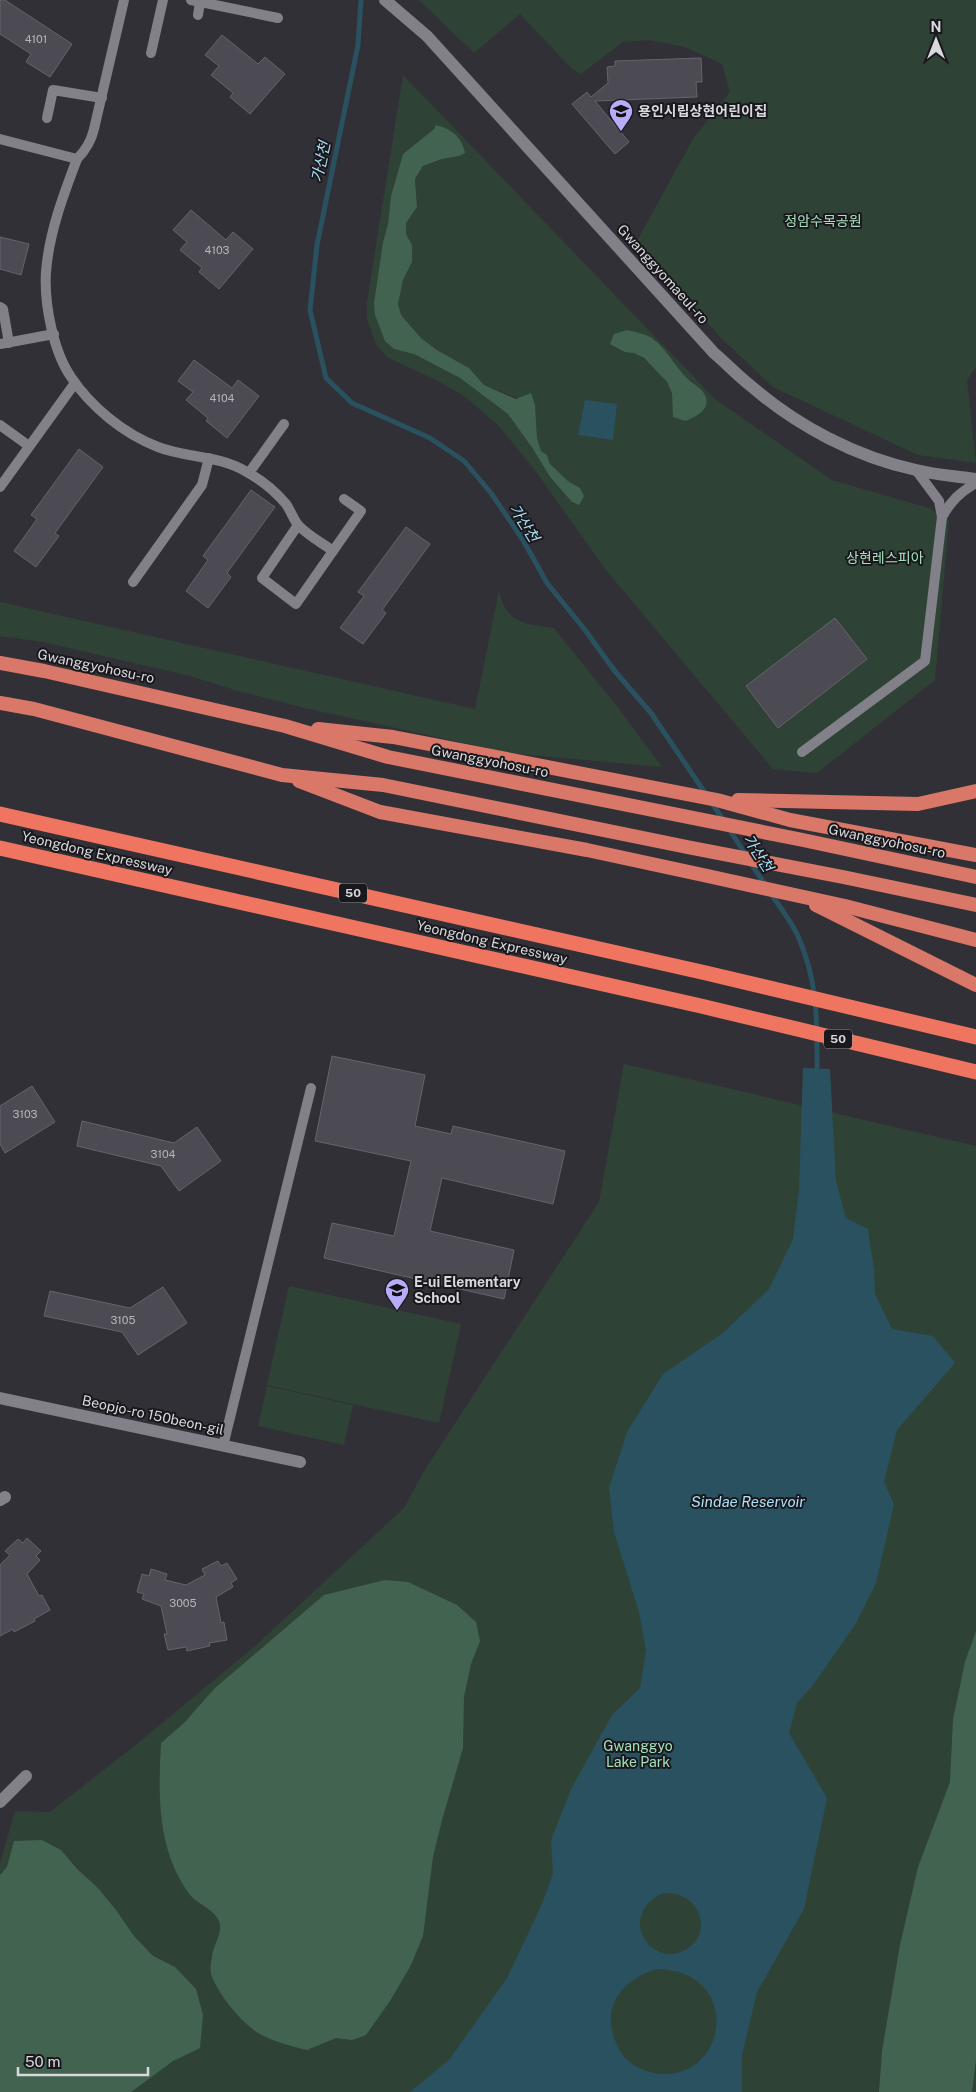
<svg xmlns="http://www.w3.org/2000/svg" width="976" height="2092" font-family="'Public Sans','Noto Sans KR',sans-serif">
<rect width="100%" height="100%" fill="#323037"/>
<g fill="#2f4236" fill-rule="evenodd">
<polygon points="419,0 976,0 976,367 967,380 976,463 918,455 773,387 720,337 637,241 693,139 730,92 722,64 685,47 649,40 623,42 581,74 572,69 520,14 474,53"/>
<path d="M403,75L716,400L832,480L929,508L949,520L935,680L817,773L773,769L605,569L537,473L498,425L464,396L438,381L389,358L377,346L367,320V302ZM434,129L459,156L442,159L423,166L415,179L417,206L406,223V235L412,245V262L403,280L398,304L400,315L421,338L437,350L469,368L484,385L535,405L537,438L541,451L547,455L550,464L568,481L580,488L579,504L572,502L550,477L533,449L508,414L460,378L414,354L394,349L374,303L383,242L388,224L391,196L403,154ZM627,330L651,338L662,348L680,371L700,389L698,415L685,421L673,417C673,409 674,400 672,393C667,374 629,348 614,335Z"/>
<path d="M499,590C506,624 525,624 554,628L619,709L662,767L509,753L305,708L238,691L190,676L43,642L0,636V602L475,709Z"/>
<polygon points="624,1064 976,1146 976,2092 0,2092 0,1863 15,1811 50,1812 138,1743 254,1647 404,1508 424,1471 599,1202"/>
<polygon points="289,1286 461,1324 439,1423 267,1385"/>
<polygon points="267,1386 353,1405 344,1445 258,1426"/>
</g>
<g fill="#42634f">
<path d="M436,125C452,129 462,137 465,153L459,156L442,159L423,166L415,179L417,207L406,223V234L412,245V262L403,280L398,304L401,315L421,338L437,350L469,368L484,385L516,399L531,393L535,405L537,438L541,451L547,455L550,464L568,481L580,488L584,496L579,505L572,502L550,477L533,449L508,414L460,378L414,354L394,349L385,341L375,315L374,303L383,242L388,224L391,196L403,154L434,129Z"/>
<path d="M627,330C635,332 645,334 652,338C667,349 675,367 688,379C694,385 704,389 706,398C710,410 694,418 685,421L673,417L672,393L667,382L644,358L634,353L625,352L610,344L614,334Z"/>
<path d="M385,1580L408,1582L457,1605L476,1622L480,1641L471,1664L464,1697L463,1748L442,1820L433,1857L423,1936L410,1967L390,2001L366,2035L352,2040L336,2038L307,2050C291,2046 274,2042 260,2034C244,2026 215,1991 211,1973C210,1968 211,1962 212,1958C212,1946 224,1932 219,1921C214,1909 199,1905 191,1896C157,1852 158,1796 161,1743L184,1723L215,1688L324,1595Z"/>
<polygon points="976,1631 976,2060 972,2092 879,2092 882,2051 900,1945 918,1867 950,1782 953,1719 965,1662"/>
<polygon points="42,1840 61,1850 78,1870 97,1887 116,1910 134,1936 153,1956 175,1967 196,1989 203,2015 200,2048 173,2061 131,2092 0,2092 0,1875 7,1867 14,1841"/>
</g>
<g fill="#2a515f" fill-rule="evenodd">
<polygon points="585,400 617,404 613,440 578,435"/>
<path d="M803,1068L830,1069L836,1181L846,1218L868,1229L874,1269L875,1294L892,1329L933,1336L955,1363L897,1430L884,1482L894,1504L876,1583L855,1625L813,1685L797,1703L789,1733L827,1798L804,1909L757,1992L742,2055V2092H410L449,2060L507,1978L542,1904L553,1873L551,1840L571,1789L612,1715L640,1688L646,1650L639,1612L614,1532L609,1488L627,1432L663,1374L723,1333L769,1289L793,1239L799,1190ZM663,1893C708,1891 715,1947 673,1954C665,1955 655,1951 649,1945C631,1926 642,1902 663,1893ZM657,1969C746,1971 727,2086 654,2073C639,2070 624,2061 618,2047C599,2009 620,1980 657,1969Z"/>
</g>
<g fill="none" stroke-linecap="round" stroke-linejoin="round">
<g stroke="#2a515f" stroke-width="5">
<polyline points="361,0 358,45 317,245 310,310 326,378 352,403 430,438 464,461 491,493 523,540 547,583 585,630 614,670 651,713 724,821"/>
<polyline points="729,829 746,855"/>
<polyline points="750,862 766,886"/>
<path d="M771,894C780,907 791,921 798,936C818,982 817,1019 817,1068"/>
</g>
</g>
<g fill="#4c4a52" stroke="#66636c">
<polygon points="0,0 5,0 72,44 50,77 26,62 31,54 0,34"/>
<polygon points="222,35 258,64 265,57 285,74 250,114 230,97 233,93 211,75 219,66 205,55"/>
<polygon points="701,58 702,82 696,82 697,97 595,101 629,142 615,154 572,104 587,92 591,97 608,83 607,67 615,66 615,61"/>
<polygon points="191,210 226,240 233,232 253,249 219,289 199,272 202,268 180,250 187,242 173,230"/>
<polygon points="0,237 29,244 21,275 0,269"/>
<polygon points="194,360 232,388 238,380 259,396 227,438 206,421 208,418 186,400 193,392 178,381"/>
<polygon points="79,449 103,467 55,533 59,536 36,567 14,551 37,519 31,515"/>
<polygon points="251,490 275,507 227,573 231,577 208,608 186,591 208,560 203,556"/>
<polygon points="406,527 430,544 382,610 386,613 363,644 340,628 364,596 358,592"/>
<polygon points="835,618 867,659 778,728 746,686"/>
<polygon points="332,1056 425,1075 415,1126 451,1134 453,1126 565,1151 553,1204 442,1178 430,1231 514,1250 504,1299 324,1258 332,1223 394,1236 411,1161 315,1141"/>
<polygon points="32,1086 55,1122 5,1153 0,1144 0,1106"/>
<polygon points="82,1121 174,1143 197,1127 221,1161 179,1191 161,1166 77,1146"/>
<polygon points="163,1287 187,1323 138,1355 122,1332 44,1316 50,1291 130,1308"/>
<polygon points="27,1538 41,1551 36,1556 40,1560 27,1574 39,1596 42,1595 50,1610 34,1619 35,1621 14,1632 13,1629 0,1636 0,1565 10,1555 5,1551 18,1539 23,1543"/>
<polygon points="218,1561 221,1566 227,1563 237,1579 231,1583 233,1587 216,1597 221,1623 224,1622 227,1640 209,1643 210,1646 187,1651 186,1647 168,1650 164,1634 167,1634 161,1606 142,1599 144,1594 137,1592 142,1574 149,1576 151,1569 167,1574 165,1580 186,1585 205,1575 202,1569"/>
</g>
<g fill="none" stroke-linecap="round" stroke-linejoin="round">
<g stroke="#828089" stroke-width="10">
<polyline points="191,0 278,18"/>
<polyline points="198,15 200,2"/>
<polyline points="151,53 163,0"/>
<polyline points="47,118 53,90 102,98"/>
<path d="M0,139L77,159C86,150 91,142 94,129L124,0"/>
<path d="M77,159C63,196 49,233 46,272C44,303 53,351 71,377C91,407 124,434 158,447C186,458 218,455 245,471C260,479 275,491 286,504C291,511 294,521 299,526C309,536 322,543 333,551L361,511L344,499"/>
<polyline points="0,307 3,309 9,343"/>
<polyline points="0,344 54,334"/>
<polyline points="0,425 29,446"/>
<polyline points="249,473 284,424"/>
<polyline points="0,487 75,383"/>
<path d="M942,517C951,501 960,492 976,483"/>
<polyline points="298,525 262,578 296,604 333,551"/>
<polyline points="133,582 202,485 209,458"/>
<polyline points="802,752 925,661 942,517 939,501 916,470"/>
<polyline points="223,1446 311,1088"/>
</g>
<g stroke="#828089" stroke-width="12">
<polyline points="0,1398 300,1462"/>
<polyline points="0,1500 5,1497"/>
<polyline points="0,1802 26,1776"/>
</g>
<path stroke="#828089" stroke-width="12" d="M385,0L427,36L714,353C727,364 738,376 751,386C797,426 856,457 916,470C935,475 956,476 976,479"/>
<g stroke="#d97768" stroke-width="14">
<polyline points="0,663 44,671 285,726 388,757 803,840 976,877"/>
<polyline points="0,703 34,709 282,775 383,785 687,847 843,877 976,905"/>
<polyline points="318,729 393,737 717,800 790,820 976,855"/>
<polyline points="299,781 380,812 587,850 703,875 845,906 976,940"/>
<polyline points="738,800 918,804 976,791"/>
<polyline points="816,905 976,985"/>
</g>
<g stroke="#ef7560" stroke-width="15">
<polyline points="0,814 706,973 976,1037"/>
<polyline points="0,848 701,1006 976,1072"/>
</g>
</g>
<defs>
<g id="school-pin" transform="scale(1.25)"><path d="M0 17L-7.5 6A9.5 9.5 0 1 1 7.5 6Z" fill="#b6acf8" stroke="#19181c"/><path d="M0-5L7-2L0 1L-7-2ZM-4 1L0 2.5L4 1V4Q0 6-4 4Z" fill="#111"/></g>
</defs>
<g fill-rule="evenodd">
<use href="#school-pin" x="621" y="111"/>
<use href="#school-pin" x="397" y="1290"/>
</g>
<g text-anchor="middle" stroke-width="4" stroke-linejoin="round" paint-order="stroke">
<g font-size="11" fill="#b6b4ba">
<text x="36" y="43">4101</text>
<text x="217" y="254">4103</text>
<text x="222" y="402">4104</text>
<text x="25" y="1118">3103</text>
<text x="163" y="1158">3104</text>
<text x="123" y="1324">3105</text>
<text x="183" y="1607">3005</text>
</g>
<g fill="#19181c" stroke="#9f9ea3" stroke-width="1">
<rect x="339" y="883.5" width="28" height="19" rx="4"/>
<rect x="824" y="1029.5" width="28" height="19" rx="4"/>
</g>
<g font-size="12" font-weight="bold" fill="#d9d8dd">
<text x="353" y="897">50</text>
<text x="838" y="1043">50</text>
</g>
<g font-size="14" font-weight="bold" fill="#d9d8dd" stroke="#19181c" text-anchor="start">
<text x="638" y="116">용인시립상현어린이집</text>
<text x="414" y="1287">E-ui Elementary<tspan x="414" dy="16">School</tspan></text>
</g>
<g font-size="14" fill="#a4e0bb" stroke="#19181c">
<text x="823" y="226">정암수목공원</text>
<text x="885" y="563">상현레스피아</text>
<text x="638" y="1751">Gwanggyo<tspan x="638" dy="16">Lake Park</tspan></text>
</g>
<g font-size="14" fill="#d9d8dd" stroke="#19181c">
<text transform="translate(663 274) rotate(48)" y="5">Gwanggyomaeul-ro</text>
<text transform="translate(96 666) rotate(12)" y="5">Gwanggyohosu-ro</text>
<text transform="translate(490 761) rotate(11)" y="5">Gwanggyohosu-ro</text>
<text transform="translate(887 841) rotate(12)" y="5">Gwanggyohosu-ro</text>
<text transform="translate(97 853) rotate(13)" y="5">Yeongdong Expressway</text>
<text transform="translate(492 942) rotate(13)" y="5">Yeongdong Expressway</text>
<text transform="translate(153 1415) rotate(12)" y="5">Beopjo-ro 150beon-gil</text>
</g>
<g font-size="15" font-style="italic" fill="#aae1f8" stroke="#19181c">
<text transform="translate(321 162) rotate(-78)" y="5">가산천</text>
<text transform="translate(524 523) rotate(58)" y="5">가산천</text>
<text transform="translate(758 853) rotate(57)" y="5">가산천</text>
<text x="748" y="1507">Sindae Reservoir</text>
</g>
</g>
<g transform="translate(936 40)" stroke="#19181c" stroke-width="4" paint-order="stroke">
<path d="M0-4L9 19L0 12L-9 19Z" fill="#d9d8dd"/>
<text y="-8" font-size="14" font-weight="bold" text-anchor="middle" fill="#d9d8dd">N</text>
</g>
<path d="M18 2067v8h130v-8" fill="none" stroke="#d9d8dd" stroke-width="2.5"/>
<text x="25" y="2067" font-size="15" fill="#d9d8dd" stroke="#19181c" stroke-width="4" paint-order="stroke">50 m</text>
</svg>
